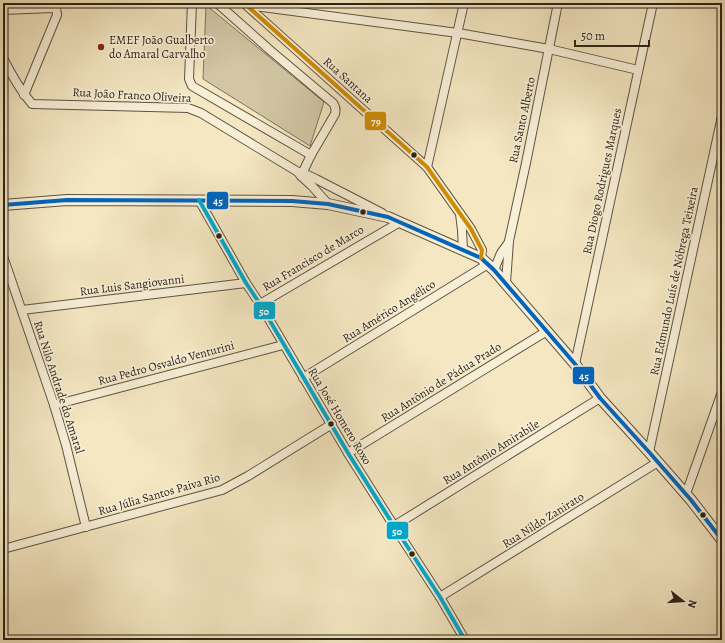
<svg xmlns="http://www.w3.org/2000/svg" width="725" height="643" font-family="Alegreya,serif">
<rect width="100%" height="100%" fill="#f4e7c2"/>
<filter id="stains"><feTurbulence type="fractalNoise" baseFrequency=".005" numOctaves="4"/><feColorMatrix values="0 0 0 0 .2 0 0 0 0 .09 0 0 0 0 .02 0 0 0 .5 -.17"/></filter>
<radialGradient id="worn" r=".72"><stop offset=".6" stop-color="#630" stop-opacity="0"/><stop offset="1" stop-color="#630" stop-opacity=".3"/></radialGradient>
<polygon fill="#d2c6a5" stroke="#7f745e" points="206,5 324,102 310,146 203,79"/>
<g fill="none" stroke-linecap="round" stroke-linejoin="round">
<g stroke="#5e5442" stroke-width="10">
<g id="minor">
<polyline points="192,3 189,79 192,86 311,155"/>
<path d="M217,3L271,51L333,103C336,107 336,110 335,114L311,155L301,176"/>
<polyline points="246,5 427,167 471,229 482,250 481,258"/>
<polyline points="247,5 458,33 549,49 638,70"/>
<path d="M3,10L53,8C57,9 57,12 57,15L24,95"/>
<path d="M3,58C11,74 20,90 32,104L188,108L201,113L298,172L303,173L316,179L382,213"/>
<polyline points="427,167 464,3"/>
<polyline points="298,172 301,176 312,186 328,204"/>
<polyline points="199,200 246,283 260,304 348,453 394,526 440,597 465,640"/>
<polyline points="460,214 462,230 463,250"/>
<polyline points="3,256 54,405 66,445 86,527"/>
<polyline points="494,270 501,253 509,242"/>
<polyline points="506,283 509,241 526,163 558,3"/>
<polyline points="260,304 400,222"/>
<polyline points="22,310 246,283"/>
<polyline points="575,364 653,3"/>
<polyline points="303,378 488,264"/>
<polyline points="54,405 283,345"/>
<polyline points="649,452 722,116"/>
<polyline points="348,453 547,331"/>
<polyline points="686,494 722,392"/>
<polyline points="394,526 600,398"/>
<polyline points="3,549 222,490 248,476 332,424"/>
<polyline points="440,597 658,462"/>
</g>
</g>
<g stroke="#5e5442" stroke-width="12">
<polyline id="tertiary" points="3,205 67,200 292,201 328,204 388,217 481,258 494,270 575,364 600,398 649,452 691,500 722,540"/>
</g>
<use href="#minor" stroke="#f8efd7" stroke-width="8"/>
<use href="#tertiary" stroke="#f8efd7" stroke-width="10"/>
<g stroke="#f8efd7" stroke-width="7">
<polyline id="bus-1" points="3,205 67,200 292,201 328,204 388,217 481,258 494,270 575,364 600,398 649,452 691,500 722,540"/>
</g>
<g stroke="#f8efd7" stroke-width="7">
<polyline id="bus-2" points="199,200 246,283 260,304 348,453 394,526 440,597 465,640"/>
</g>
<g stroke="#f8efd7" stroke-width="7">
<polyline id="bus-3" points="244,3 427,167 471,229 482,250 481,258"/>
</g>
<use href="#bus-1" stroke="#0065bd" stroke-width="4"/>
<use href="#bus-2" stroke="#00a9ce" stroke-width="4"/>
<use href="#bus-3" stroke="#ce8c05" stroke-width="4"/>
</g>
<circle fill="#8f2418" stroke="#f8efd7" stroke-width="1.5" cx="101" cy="47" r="4"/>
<g fill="#2c2317" stroke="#f8efd7" stroke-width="1.5">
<circle cx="414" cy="155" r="3.5"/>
<circle cx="363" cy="212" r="3.5"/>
<circle cx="219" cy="236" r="3.5"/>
<circle cx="331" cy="424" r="3.5"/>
<circle cx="703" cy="515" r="3.5"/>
<circle cx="412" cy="554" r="3.5"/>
</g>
<g text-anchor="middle" stroke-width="3.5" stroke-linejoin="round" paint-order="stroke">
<g font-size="12" fill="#2c2317" stroke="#f8efd7" text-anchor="start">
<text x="109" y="44">EMEF João Gualberto<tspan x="109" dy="14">do Amaral Carvalho</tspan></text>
</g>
<g font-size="12" fill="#2c2317" stroke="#f8efd7">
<text transform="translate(348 80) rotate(42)" y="4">Rua Santana</text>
<text transform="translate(132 95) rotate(3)" y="4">Rua João Franco Oliveira</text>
<text transform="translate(522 120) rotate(-78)" y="4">Rua Santo Alberto</text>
<text transform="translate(602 181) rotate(-78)" y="4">Rua Diogo Rodrigues Marques</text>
<text transform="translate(313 258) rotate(-31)" y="4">Rua Francisco de Marco</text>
<text transform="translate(674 281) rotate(-78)" y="4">Rua Edmundo Luís de Nóbrega Teixeira</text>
<text transform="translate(132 285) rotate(-7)" y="4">Rua Luis Sangiovanni</text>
<text transform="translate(389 311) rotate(-32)" y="4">Rua Américo Angélico</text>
<text transform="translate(166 363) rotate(-15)" y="4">Rua Pedro Osvaldo Venturini</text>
<text transform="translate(441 382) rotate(-32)" y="4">Rua Antônio de Pádua Prado</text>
<text transform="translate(59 387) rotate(72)" y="4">Rua Nilo Andrade do Amaral</text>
<text transform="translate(340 416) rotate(59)" y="4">Rua José Homero Roxo</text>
<text transform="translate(491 452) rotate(-32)" y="4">Rua Antônio Amirabile</text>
<text transform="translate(159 494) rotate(-16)" y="4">Rua Júlia Santos Paiva Rio</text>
<text transform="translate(543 520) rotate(-32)" y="4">Rua Nildo Zanirato</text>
</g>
</g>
<g stroke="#f8efd7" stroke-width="1.5">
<rect x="364" y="111" width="23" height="20" rx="4" fill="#ce8c05"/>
<rect x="206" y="191" width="23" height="19" rx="4" fill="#0065bd"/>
<rect x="253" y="301" width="23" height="19" rx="4" fill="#00a9ce"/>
<rect x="572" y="366" width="23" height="19" rx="4" fill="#0065bd"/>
<rect x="386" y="521" width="23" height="19" rx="4" fill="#00a9ce"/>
</g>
<g font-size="11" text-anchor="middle" font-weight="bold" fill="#fff">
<text x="376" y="125">79</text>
<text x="218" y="205">45</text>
<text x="264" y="315">50</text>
<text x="584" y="380">45</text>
<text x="397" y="535">50</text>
</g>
<rect width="725" height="643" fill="none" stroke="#f4e7c2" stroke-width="16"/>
<rect x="4" y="4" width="717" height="635" fill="none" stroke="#2c2317" stroke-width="2"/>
<rect x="8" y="8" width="709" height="627" fill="none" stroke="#2c2317"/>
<g transform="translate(683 601) rotate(107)" stroke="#f8efd7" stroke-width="3" paint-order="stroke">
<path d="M0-3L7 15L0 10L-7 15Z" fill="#2c2317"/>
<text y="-6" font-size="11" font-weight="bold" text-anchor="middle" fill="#2c2317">N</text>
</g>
<path d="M575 40v6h74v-6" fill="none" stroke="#2c2317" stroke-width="2"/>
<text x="581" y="40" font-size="12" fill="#2c2317" stroke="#f8efd7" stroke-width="3" paint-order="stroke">50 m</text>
<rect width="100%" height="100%" filter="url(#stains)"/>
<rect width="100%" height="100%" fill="url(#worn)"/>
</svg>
